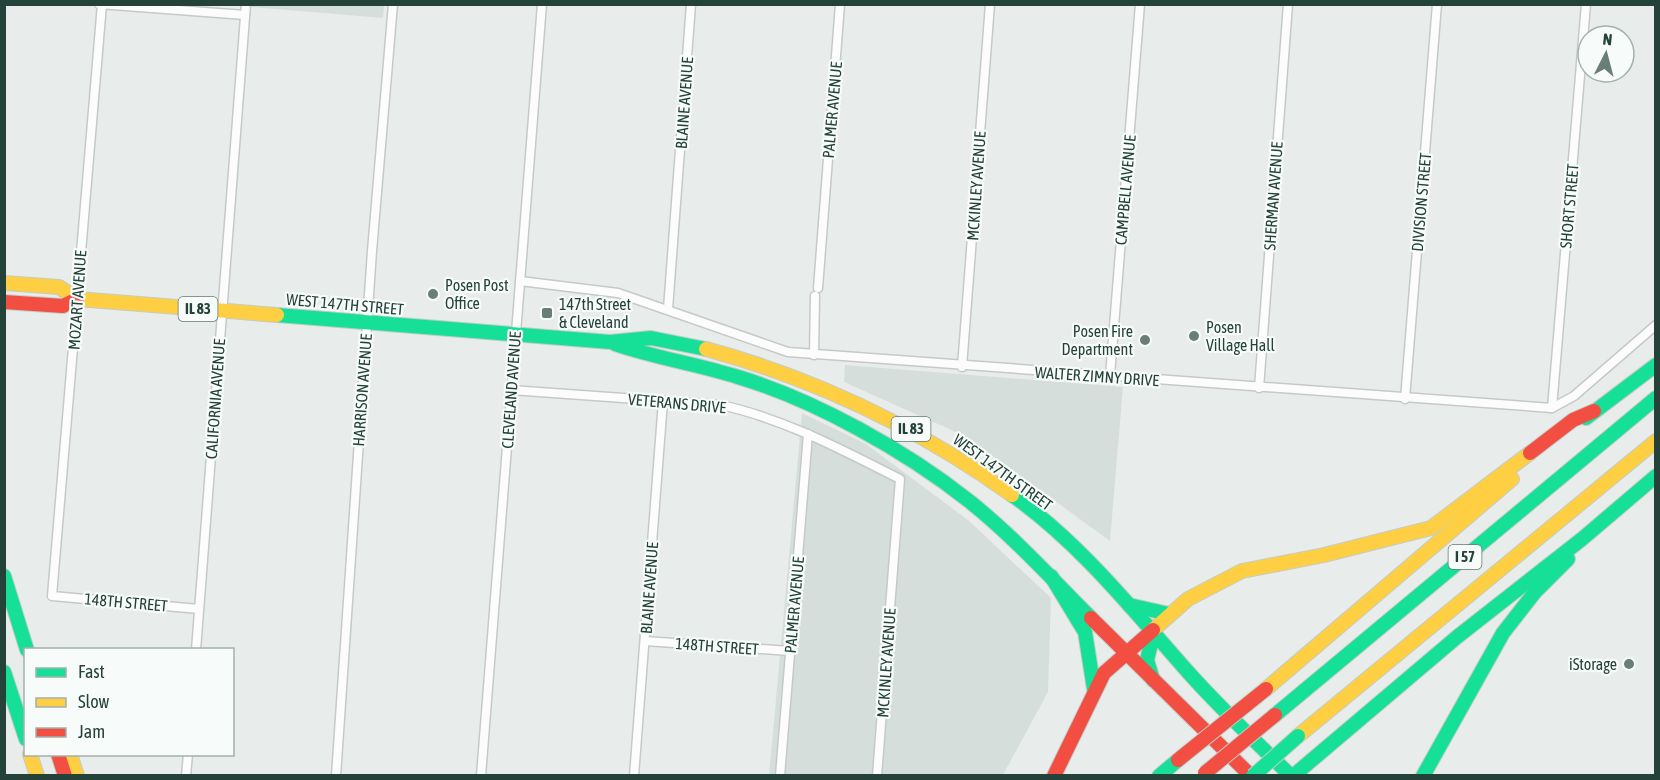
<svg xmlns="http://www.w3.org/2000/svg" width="1660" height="780" font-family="'Asap Condensed',sans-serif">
<rect width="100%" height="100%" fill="#e8edeb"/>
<g fill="#d6dedb">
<polygon points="251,5 251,4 384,5 383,18 251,7"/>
<polygon points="845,365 1123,387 1110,541 967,437 844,382"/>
<polygon points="802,413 866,444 968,520 1051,598 1048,692 1003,775 769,776"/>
</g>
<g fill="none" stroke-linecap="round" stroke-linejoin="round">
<g stroke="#c5cac8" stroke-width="11">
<g id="street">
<polyline points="99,4 245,15"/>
<polyline points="102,4 52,596 199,609"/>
<polyline points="520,281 618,293 788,352 1552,408 1574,396 1656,325"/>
<polyline points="818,288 840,4"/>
<polyline points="668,309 691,4"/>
<polyline points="814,355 815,296"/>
<polyline points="962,367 990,4"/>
<polyline points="1110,376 1140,4"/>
<polyline points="1259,388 1288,4"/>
<path d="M511,390L721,405C785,419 842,450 900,479L877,776"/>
<polyline points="1405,399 1437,4"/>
<polyline points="1552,408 1586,4"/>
<polyline points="645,641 790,651"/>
<polyline points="196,650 246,4"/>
<polyline points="186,776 188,754"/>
<polyline points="336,776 372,251 393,4"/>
<polyline points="481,776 542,4"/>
<polyline points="634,776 663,401"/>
<polyline points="780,776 808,434"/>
</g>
</g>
<g stroke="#c3ccc9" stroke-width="16">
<g id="fast">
<polyline points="277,315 610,342 651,338 706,349"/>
<path d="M615,344C655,358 697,364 738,377C815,400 906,451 969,501C1013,536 1051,578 1091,618"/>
<polyline points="1586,418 1656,365"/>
<path d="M1012,495C1080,543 1133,610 1188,672C1221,709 1256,742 1291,776"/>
<polyline points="4,576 27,650"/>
<polyline points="1051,576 1085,632 1094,689"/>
<polyline points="1129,605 1169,614"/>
<polyline points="4,672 26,739"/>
<polyline points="1153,680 1147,660 1154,631"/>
<polyline points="1275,715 1656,398"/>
<polyline points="1159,776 1178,760"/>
<polyline points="1293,776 1457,637 1582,539 1656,476"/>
<polyline points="1423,776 1503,633 1535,592 1568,559"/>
</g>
</g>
<g stroke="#c3ccc9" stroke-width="16">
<g id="slow">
<polyline points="4,283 59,287 77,299 277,315"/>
<path d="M706,349C816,379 920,429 1012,495"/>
<polyline points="1153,630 1188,599 1242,571 1324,555 1431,528 1530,453"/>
<polyline points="1266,689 1512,479"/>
<polyline points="1298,736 1656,441"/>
<polyline points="30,754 37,776"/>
<polyline points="70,754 77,776"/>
</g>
</g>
<g stroke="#c3ccc9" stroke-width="16">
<g id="jam">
<polyline points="4,302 63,306 77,299"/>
<polyline points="1530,453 1573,420 1594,411"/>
<polyline points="1091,618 1251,776"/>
<polyline points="58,754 65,776"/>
<polyline points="1054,776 1104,673 1153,630"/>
</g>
</g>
<use href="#street" stroke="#fcfcfc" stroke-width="8"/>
<use href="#fast" stroke="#16e098" stroke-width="14"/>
<use href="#slow" stroke="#ffcf43" stroke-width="14"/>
<use href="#jam" stroke="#f24e42" stroke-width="14"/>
<g stroke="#c3ccc9" stroke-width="16" stroke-linecap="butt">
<polyline id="fast-bridge" points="1253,776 1298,736"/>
</g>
<g stroke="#c3ccc9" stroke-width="16" stroke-linecap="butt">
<g id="jam-bridge">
<polyline points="1178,760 1266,689"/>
<polyline points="1205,773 1275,715"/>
</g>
</g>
<use href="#fast-bridge" stroke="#16e098" stroke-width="14"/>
<use href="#jam-bridge" stroke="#f24e42" stroke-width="14"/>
</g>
<g fill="#697e78" stroke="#f7fbf9" stroke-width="2">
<circle cx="433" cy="294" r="6"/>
<rect x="541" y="307" width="12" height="12" rx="3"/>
<circle cx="1194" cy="336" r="6"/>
<circle cx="1145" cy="340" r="6"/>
<circle cx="1629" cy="664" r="6"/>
</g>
<g text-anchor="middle" stroke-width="4.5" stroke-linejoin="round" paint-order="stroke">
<g fill="#f7fbf9" stroke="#637a73" stroke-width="1.5">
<rect x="178.5" y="297" width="39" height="24" rx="4.5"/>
<rect x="891.5" y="417" width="39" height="24" rx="4.5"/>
<rect x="1448.5" y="545" width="33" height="24" rx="4.5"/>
</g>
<g font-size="15" font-weight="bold" fill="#24423a">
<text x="198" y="314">IL 83</text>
<text x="911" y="434">IL 83</text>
<text x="1465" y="562">I 57</text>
</g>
<g font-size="16" fill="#24423a" stroke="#f7fbf9">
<text transform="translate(684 103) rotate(-86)" y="6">BLAINE AVENUE</text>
<text transform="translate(832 110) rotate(-85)" y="6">PALMER AVENUE</text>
<text transform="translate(976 186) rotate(-86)" y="6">MCKINLEY AVENUE</text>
<text transform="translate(1125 190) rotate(-85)" y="6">CAMPBELL AVENUE</text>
<text transform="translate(1273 196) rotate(-86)" y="6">SHERMAN AVENUE</text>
<text transform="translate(1421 202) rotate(-85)" y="6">DIVISION STREET</text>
<text transform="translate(1569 206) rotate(-85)" y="6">SHORT STREET</text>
<text transform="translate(77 300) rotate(-86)" y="6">MOZART AVENUE</text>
<text transform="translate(345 304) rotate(5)" y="6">WEST 147TH STREET</text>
<text transform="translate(1097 376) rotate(4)" y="6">WALTER ZIMNY DRIVE</text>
<text transform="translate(362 390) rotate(-86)" y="6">HARRISON AVENUE</text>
<text transform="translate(511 390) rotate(-86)" y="6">CLEVELAND AVENUE</text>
<text transform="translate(215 399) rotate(-86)" y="6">CALIFORNIA AVENUE</text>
<text transform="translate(677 403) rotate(5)" y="6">VETERANS DRIVE</text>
<text transform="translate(1003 472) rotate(36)" y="6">WEST 147TH STREET</text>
<text transform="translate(649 588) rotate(-86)" y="6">BLAINE AVENUE</text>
<text transform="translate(126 602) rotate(5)" y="6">148TH STREET</text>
<text transform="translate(794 605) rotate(-85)" y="6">PALMER AVENUE</text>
<text transform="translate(717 646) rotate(4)" y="6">148TH STREET</text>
<text transform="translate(886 663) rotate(-86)" y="6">MCKINLEY AVENUE</text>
</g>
<g font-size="16" fill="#24423a" stroke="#f7fbf9" text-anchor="start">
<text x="445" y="291">Posen Post<tspan x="445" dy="18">Office</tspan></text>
<text x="559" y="310">147th Street<tspan x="559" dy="18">&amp; Cleveland</tspan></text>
<text x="1206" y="333">Posen<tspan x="1206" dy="18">Village Hall</tspan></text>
<text x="1133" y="337" text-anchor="end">Posen Fire<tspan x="1133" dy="18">Department</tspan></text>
<text x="1617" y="670" text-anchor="end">iStorage</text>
</g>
</g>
<rect width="1660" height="780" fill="none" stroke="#24423a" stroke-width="12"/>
<rect x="24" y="648" width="210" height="108" fill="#f7fbf9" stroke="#a3b1ad" stroke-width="1.5"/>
<rect x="36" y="668" width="30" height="9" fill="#16e098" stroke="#a3b1ad" stroke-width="1.5"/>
<text x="78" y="678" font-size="18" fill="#24423a">Fast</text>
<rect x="36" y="698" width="30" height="9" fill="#ffcf43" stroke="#a3b1ad" stroke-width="1.5"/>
<text x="78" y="708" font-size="18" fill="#24423a">Slow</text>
<rect x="36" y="728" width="30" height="9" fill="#f24e42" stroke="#a3b1ad" stroke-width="1.5"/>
<text x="78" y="738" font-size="18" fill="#24423a">Jam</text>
<g transform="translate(1606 54) rotate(6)"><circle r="28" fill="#f7fbf9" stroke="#a3b1ad" stroke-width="1.5"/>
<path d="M0-4.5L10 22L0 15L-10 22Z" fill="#697e78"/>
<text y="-9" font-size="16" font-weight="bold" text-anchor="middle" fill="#24423a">N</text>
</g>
</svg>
